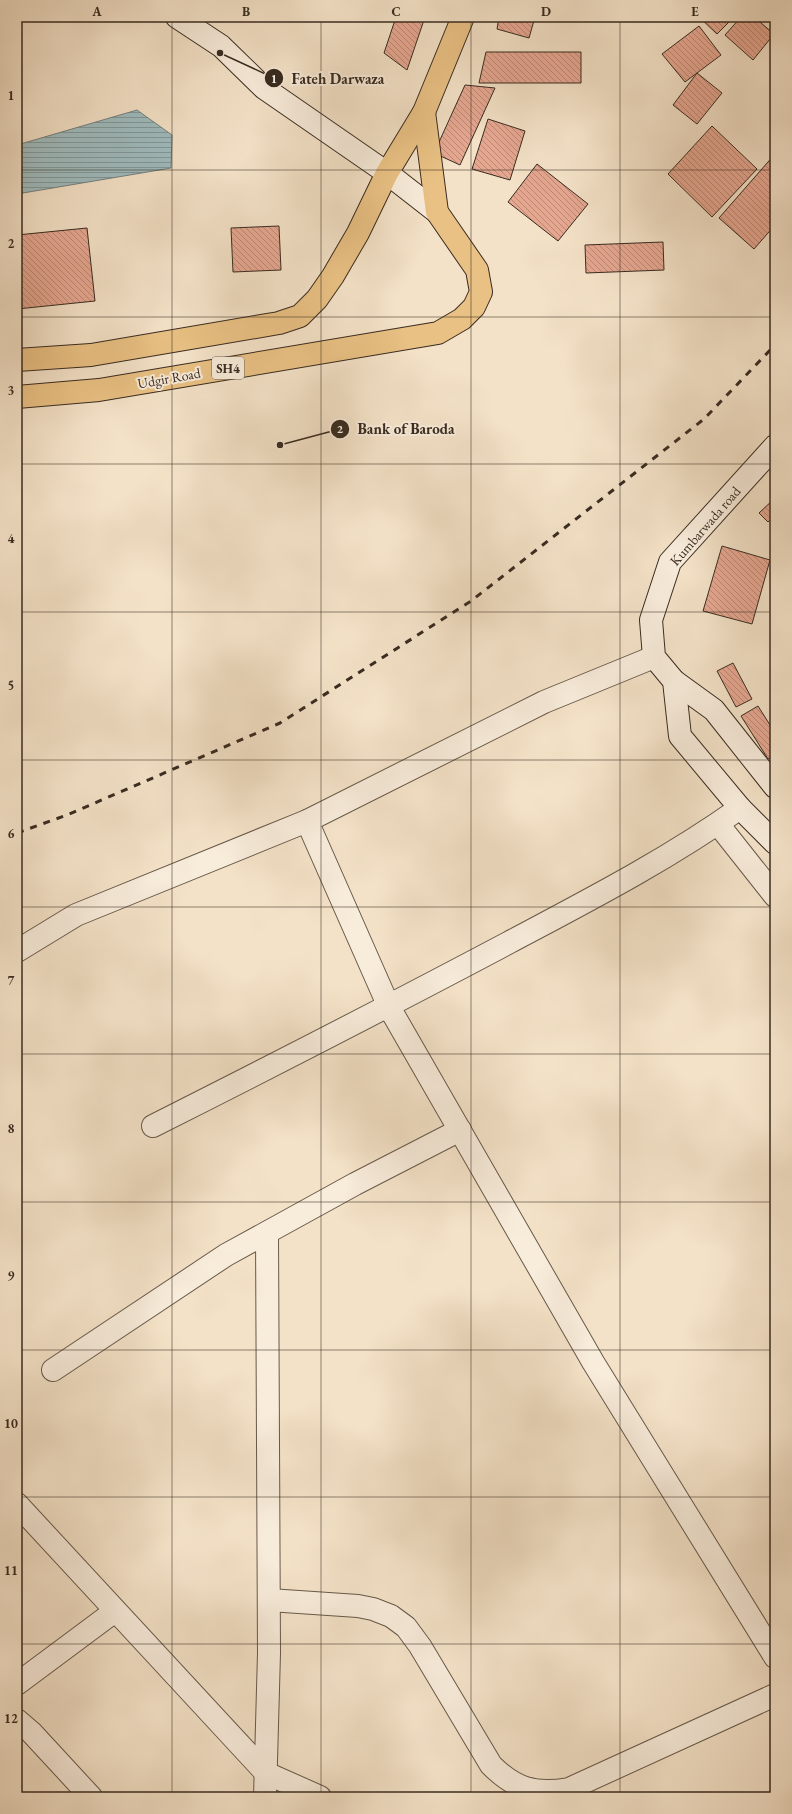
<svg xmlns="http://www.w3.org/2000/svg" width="792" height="1814" font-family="'EB Garamond',serif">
<defs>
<pattern id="water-rules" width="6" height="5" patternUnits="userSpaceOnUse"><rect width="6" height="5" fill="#9fbcbf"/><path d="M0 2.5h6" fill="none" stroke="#83999b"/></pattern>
<pattern id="building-back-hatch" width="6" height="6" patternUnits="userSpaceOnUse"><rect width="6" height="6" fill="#e6a791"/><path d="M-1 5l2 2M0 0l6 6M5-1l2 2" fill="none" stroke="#bb8876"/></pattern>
</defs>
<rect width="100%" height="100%" fill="#f4e2c8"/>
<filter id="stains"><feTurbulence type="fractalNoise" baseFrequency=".005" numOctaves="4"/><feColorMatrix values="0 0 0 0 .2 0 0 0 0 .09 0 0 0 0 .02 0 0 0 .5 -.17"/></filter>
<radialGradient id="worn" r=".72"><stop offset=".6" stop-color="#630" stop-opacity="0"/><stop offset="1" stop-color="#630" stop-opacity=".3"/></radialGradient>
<polygon fill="url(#water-rules)" stroke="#76827f" points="137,110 172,135 171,168 17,194 17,145"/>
<g fill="url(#building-back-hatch)" stroke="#382b20">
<polygon points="396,17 425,17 407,70 384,53"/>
<polygon points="499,17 535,17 529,38 497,29"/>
<polygon points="699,17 734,17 717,34"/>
<polygon points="741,17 754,17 774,34 753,60 725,35"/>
<polygon points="699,26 721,55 685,82 662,54"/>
<polygon points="486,52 581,52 581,83 479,83"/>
<polygon points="697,73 722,93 697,124 673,105"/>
<polygon points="465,85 495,88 460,165 434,153"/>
<polygon points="488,119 525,131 510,180 472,169"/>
<polygon points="712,126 757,169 712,217 668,174"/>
<polygon points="775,154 775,225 754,249 719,218"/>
<polygon points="537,164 588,204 558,241 508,202"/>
<polygon points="279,226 281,270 233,272 231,228"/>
<polygon points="87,228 95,301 17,309 17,235"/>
<polygon points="663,242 664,270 586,273 585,245"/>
<polygon points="775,498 775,515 768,522 759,513"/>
<polygon points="722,546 770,560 752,624 703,611"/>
<polygon points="733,663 752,699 736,707 717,671"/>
<polygon points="758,706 775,733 775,755 768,759 741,716"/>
</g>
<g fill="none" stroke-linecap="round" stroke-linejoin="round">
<g stroke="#67594a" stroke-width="24">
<g id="street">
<polyline points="307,821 389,1007 593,1362 775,1657"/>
<polyline points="718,824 775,896"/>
<polyline points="17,951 76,915 307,821 544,702 654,657"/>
<path d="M153,1126C272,1066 391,1005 508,943C587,901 667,860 740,808"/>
<polyline points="53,1370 226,1255 355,1184 460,1130"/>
<polyline points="17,1504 266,1773 320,1797"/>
<path d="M269,1600L358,1606L373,1609L391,1616L406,1627L420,1646L491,1765C515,1789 535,1795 569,1789L775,1695"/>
<polyline points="17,1684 115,1611"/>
<polyline points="17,1720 31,1732 91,1797"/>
<polyline points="265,1797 269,1653 267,1233"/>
</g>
</g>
<g stroke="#382b20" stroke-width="24">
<g id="secondary">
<polyline points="177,17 221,46 264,88 387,173 437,212"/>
<polyline points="775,446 670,562 651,620 654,657 674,681 680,736 740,808 775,843"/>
<polyline points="674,681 714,710 775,787"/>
</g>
</g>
<g stroke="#382b20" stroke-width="24">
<g id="highway">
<polyline points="17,360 91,355 279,323 300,316 317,299 333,276 358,233 387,173 424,112 463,17"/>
<polyline points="17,397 99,390 438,333 462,319 474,307 481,292 477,270 437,212 424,112"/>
</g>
</g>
<use href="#street" stroke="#f8ecdb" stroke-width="22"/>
<use href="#secondary" stroke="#f8ecdb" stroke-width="22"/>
<use href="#highway" stroke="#eac184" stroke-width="22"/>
<polyline stroke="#382b20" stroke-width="3" stroke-dasharray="7 7" stroke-linecap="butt" points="17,833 67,815 280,723 471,601 704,419 775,345"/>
</g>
<path fill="none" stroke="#382b20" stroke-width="1" stroke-opacity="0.55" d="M172,17V1797M321,17V1797M471,17V1797M620,17V1797M17,170H775M17,317H775M17,464H775M17,612H775M17,760H775M17,907H775M17,1054H775M17,1202H775M17,1350H775M17,1497H775M17,1644H775"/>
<g text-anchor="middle" stroke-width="4" stroke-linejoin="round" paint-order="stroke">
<rect fill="#f8ecdb" stroke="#726558" stroke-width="1" x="212" y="357" width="32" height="22" rx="3"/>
<g font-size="13" font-weight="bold" fill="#382b20">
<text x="228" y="373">SH4</text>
</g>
<g font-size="14" fill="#382b20" stroke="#f8ecdb">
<text transform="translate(169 378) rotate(-10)" y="5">Udgir Road</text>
<text transform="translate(705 526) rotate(-49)" y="5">Kumbarwada road</text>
</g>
</g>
<path fill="none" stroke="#382b20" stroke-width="1.5" d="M220 53L274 78M280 445L340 429"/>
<g fill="#382b20" stroke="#f8ecdb" stroke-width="1.5">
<circle cx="220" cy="53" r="4"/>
<circle cx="280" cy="445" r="4"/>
<circle cx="274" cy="78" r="10"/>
<circle cx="340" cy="429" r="10"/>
</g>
<g font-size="12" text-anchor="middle" font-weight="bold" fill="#fff">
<text x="274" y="83">1</text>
<text x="340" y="433">2</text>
</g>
<g font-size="15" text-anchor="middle" font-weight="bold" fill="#382b20" stroke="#f8ecdb" stroke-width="4" stroke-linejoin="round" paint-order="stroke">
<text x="338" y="84">Fateh Darwaza</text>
<text x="406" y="434">Bank of Baroda</text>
</g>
<rect width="792" height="1814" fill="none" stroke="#f4e2c8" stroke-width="44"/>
<rect x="22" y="22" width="748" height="1770" fill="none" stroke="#382b20" stroke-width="1.5"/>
<g font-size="13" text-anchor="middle" font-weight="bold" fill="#382b20">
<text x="97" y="16">A</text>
<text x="246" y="16">B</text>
<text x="396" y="16">C</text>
<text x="546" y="16">D</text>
<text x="695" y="16">E</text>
<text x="11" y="100">1</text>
<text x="11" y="248">2</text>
<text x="11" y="395">3</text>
<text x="11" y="543">4</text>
<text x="11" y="690">5</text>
<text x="11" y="838">6</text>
<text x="11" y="985">7</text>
<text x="11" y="1133">8</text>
<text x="11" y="1280">9</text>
<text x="11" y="1428">10</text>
<text x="11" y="1575">11</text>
<text x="11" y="1723">12</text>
</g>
<rect width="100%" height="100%" filter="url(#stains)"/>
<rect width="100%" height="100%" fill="url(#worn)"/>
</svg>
